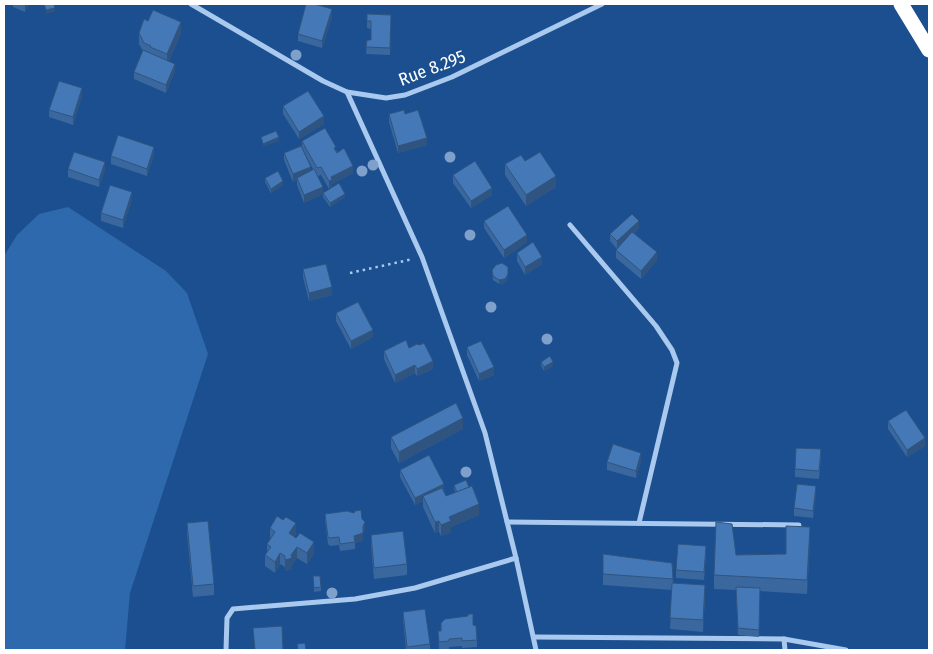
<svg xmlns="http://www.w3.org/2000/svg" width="933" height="654" font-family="'Fira Sans Condensed',sans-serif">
<rect width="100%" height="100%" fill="#1b4f8f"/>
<polygon fill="#2e69ad" points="68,207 166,271 187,293 208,354 130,593 125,650 4,650 4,256 17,235 39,214"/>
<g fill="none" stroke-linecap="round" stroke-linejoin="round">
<polyline stroke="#a9c9ee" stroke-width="2.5" stroke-dasharray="2.5 4" stroke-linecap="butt" points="350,273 413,259"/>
<g stroke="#a9c9ee" stroke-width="5">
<polyline points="191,4 323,81 347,92 386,98 405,95 452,77 602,4"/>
<polyline points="347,92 422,257 485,433 516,558 536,650"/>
<polyline points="570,225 656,326 672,350 677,363 639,523"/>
<polyline points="507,522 799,525"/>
<polyline points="534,637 784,639 846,650"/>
<polyline points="784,639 785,650"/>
<polyline points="226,650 227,618 233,609 355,599 415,588 516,558"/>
</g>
<polyline stroke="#fff" stroke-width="15" points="901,4 929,50"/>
</g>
<g fill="#7ea0ca">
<circle cx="296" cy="55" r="5.5"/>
<circle cx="450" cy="157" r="5.5"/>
<circle cx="373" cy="165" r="5.5"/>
<circle cx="362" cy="171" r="5.5"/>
<circle cx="470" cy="235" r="5.5"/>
<circle cx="491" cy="307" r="5.5"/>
<circle cx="547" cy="339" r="5.5"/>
<circle cx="466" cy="472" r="5.5"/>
<circle cx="332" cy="593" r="5.5"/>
</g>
<g fill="#3a679d" fill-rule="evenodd">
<polygon points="13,4 29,4 25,12 13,7"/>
<polygon points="367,14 391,15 390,55 366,54 367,40 371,40 371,29 367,28"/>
<polygon points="332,17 322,48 298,41 298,34"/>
<polygon points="139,33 181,33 169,61 175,71 166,93 134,79 134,72 143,51 139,44"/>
<polygon points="82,96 73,125 49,117 49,110"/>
<polygon points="283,106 324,124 299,139 283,114"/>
<polygon points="389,114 405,114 427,145 398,153 389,122"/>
<path d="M302,141L336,150L353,173L332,184L329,189L321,175L318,176L323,194L304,203L297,185V180L293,182L284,160V153L302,147ZM305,154L313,169L311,171Z"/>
<polygon points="154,155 147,176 111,164 111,156"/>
<polygon points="525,161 556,187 526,206 505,175 505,164"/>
<polygon points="68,169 105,170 99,187 68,177"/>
<polygon points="453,175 492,195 471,208 453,183"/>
<polygon points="265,178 283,185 271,193 265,182"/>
<polygon points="323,193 345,197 330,207 323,197"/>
<polygon points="132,199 123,228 101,221 101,213"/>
<polygon points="484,221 527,242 504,258 484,228"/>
<polygon points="639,228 634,233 657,260 641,279 616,258 616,250 620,246 617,249 610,241 610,234"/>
<polygon points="517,253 542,264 525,275 517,261"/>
<polygon points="303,269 332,295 309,301 303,277"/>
<polygon points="492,270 508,277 505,283 499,284 493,280"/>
<polygon points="336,313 373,337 351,349 336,321"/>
<polygon points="467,347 494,375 479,381 467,355"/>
<polygon points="409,348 433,369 417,376 415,373 395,383 384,359 384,351"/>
<polygon points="541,362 553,366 544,371 541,366"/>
<polygon points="888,421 925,446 907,457 888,429"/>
<polygon points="463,429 399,463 391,448 391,437"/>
<polygon points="821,457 819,479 795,477 795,469"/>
<polygon points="641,461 636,478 607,470 607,462"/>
<polygon points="400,470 444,490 446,496 456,493 454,489 454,485 479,515 451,527 451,532 441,536 439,532 435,533 423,507 423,501 415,505 400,477"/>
<polygon points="816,494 813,518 794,516 794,508"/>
<polygon points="325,514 362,519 365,530 363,533 363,541 355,543 355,549 340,551 339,545 330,546 328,544 325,521"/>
<polygon points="283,520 296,534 294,537 314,553 307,564 297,558 292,565 292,569 285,571 285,567 280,564 275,573 265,566 265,555 267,553 267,544 270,539 270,528"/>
<polygon points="187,523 214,584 214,595 193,597 187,534"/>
<polygon points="371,535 407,564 407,575 374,579 371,546"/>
<polygon points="810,542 807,594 760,591 759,637 738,635 736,590 714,589 714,575 736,555 786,554"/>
<polygon points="603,554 672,563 673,583 705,596 703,632 670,629 672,590 603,585"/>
<polygon points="706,554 704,580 676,578 676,570"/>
<polygon points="313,576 321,587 321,591 314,592"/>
<polygon points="403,612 430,644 430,650 406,650 403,619"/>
<polygon points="441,623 473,625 477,640 477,647 462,648 462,646 449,647 449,649 439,650 438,631 441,631"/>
</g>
<g fill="#305480">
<polygon points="25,4 29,4 25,12"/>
<polygon points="55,8 55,12 46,14 46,10"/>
<polygon points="332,9 332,17 322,48 322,41"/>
<polygon points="181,22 181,33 167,65 167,54"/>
<polygon points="175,64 175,71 166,93 166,85"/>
<polygon points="82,88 82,96 73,125 73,117"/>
<polygon points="324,116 324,124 299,139 299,132"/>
<polygon points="279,137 279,141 263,147 263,144"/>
<polygon points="427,138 427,145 398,153 398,146"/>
<polygon points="154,147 154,155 147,176 147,169"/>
<polygon points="105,162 105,170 99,187 99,180"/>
<polygon points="353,166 353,173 332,184 332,187 329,189 329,181 331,177"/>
<polygon points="311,167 311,175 297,178 297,180 293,182 293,174"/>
<polygon points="556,176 556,187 526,206 526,195"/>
<polygon points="283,181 283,185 271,193 271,189"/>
<polygon points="323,187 323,194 304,203 304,195"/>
<polygon points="492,188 492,195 471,208 471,201"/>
<polygon points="132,192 132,199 123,228 123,220"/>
<polygon points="345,194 345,197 330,207 330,203"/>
<polygon points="639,221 639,228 617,249 617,241"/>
<polygon points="527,235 527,242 504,258 504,250"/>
<polygon points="657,252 657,260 641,279 641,271"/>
<polygon points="542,257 542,264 525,275 525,267"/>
<polygon points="508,274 508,277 505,283 499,284 499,280"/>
<polygon points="332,287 332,295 309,301 309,293"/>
<polygon points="373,330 373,337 351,349 351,341"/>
<polygon points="433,361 433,369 417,376 417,369"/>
<polygon points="553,362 553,366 544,371 544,367"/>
<polygon points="415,365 415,373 395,383 395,375"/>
<polygon points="494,367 494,375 479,381 479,374"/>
<polygon points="463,418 463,429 399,463 399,452"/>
<polygon points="925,438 925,446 907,457 907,450"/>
<polygon points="641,453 641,461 636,478 636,471"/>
<polygon points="444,484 444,492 423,496 423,501 415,505 415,498"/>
<polygon points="816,486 816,494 813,518 813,511"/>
<polygon points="479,504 479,515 451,527 451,532 441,536 441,525 449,517"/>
<polygon points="439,521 439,532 435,533 435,522"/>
<polygon points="365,522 365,530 363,533 363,526"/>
<polygon points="296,523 296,534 289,544 289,533"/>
<polygon points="810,527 810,542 807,594 807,580"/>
<polygon points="363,533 363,541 355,543 354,536"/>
<polygon points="314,542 314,553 307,564 307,553"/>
<polygon points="297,547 297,558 292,565 292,569 285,571 285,560 291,555"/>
<polygon points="280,553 280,564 275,573 275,562"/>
<polygon points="705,585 705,596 703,632 703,620"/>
</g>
<g fill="#4478b7" stroke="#305480">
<polygon points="44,4 54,4 55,8 46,10"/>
<polygon points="306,4 314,4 332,9 322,41 298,34"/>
<polygon points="153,10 181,22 167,54 150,47 151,46 144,43 139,33 144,19 148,21"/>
<polygon points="367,14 391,15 390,48 366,47 367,40 371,40 371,21 367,21"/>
<polygon points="143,50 175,64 166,85 134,72"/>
<polygon points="59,81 82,88 73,117 49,110"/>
<polygon points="308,91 324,116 299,132 283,106"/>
<polygon points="404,110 405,114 418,110 427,138 398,146 389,114"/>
<polygon points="325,128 336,147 334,148 337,153 344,148 353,166 331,177 332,180 329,181 321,167 317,168 302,141"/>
<polygon points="276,131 279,137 263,144 261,137"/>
<polygon points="118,135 154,147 147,169 111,156"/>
<polygon points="301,146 311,167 293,174 284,153"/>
<polygon points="74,152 105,162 99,180 68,169"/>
<polygon points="540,152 556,176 526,195 505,164 521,155 525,161"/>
<polygon points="475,161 492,188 471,201 453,175"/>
<polygon points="314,169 323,187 304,195 297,178"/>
<polygon points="278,171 283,181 271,189 265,178"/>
<polygon points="339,183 345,194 330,203 323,193"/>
<polygon points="110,185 132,192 123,220 101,213"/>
<polygon points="508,206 527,235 504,250 484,221"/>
<polygon points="632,214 639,221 617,241 610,234"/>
<polygon points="632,232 657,252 641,271 616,250"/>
<polygon points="533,242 542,257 525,267 517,253"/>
<polygon points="502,263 508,267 508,274 505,279 499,280 493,276 492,270 496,265"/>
<polygon points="326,264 332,287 309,293 303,269"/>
<polygon points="358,302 373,330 351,341 336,313"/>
<polygon points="406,340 409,348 417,344 420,345 424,343 433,361 417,369 415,365 395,375 384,351"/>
<polygon points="481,341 494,367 479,374 467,347"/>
<polygon points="550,356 553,362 544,367 541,362"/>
<polygon points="456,403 463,418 399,452 391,437"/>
<polygon points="906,410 925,438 907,450 888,421"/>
<polygon points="613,444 641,453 636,471 607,462"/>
<polygon points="796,448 821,449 819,471 795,469"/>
<polygon points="429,455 444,484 415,498 400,470"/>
<polygon points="466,480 469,487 457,492 454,485"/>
<polygon points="797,484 816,486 813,511 794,508"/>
<polygon points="472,486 479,504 449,517 451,521 441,525 439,521 435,522 423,496 442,488 446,496"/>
<polygon points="361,510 362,519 365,522 363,526 363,533 354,536 355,542 340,544 339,537 330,538 328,537 325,514 347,511 354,513 355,511"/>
<polygon points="277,516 283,520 286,517 296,523 289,533 296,538 300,533 314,542 307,553 297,547 291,555 292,558 285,560 285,556 280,553 275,562 265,555 271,547 267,544 275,532 270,528"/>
<polygon points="208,521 214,584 193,586 187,523"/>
<polygon points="716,522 732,524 736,555 786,554 786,526 810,527 807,580 714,575"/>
<polygon points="403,531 407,564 374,568 371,535"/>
<polygon points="678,544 706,546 704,572 676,570"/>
<polygon points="603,554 672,563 673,579 603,574"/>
<polygon points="313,576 320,576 321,587 314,588"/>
<polygon points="672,583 705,585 703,620 670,618"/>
<polygon points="736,587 760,588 759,630 738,628"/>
<polygon points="425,609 430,644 407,647 403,612"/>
<polygon points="468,614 473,614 473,625 476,626 477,640 462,641 462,638 449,639 449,641 439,642 438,631 441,631 441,623 445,619 468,616"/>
<polygon points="282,626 283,650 255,650 253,628"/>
<polygon points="305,643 306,650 298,650 297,644"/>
</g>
<g text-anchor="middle" stroke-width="4" stroke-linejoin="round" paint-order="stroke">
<g font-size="18" fill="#fff" stroke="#1b4f8f">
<text transform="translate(432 68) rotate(-21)" y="6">Rue 8.295</text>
</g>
</g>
<rect width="933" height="654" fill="none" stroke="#ffffff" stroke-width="10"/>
</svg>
